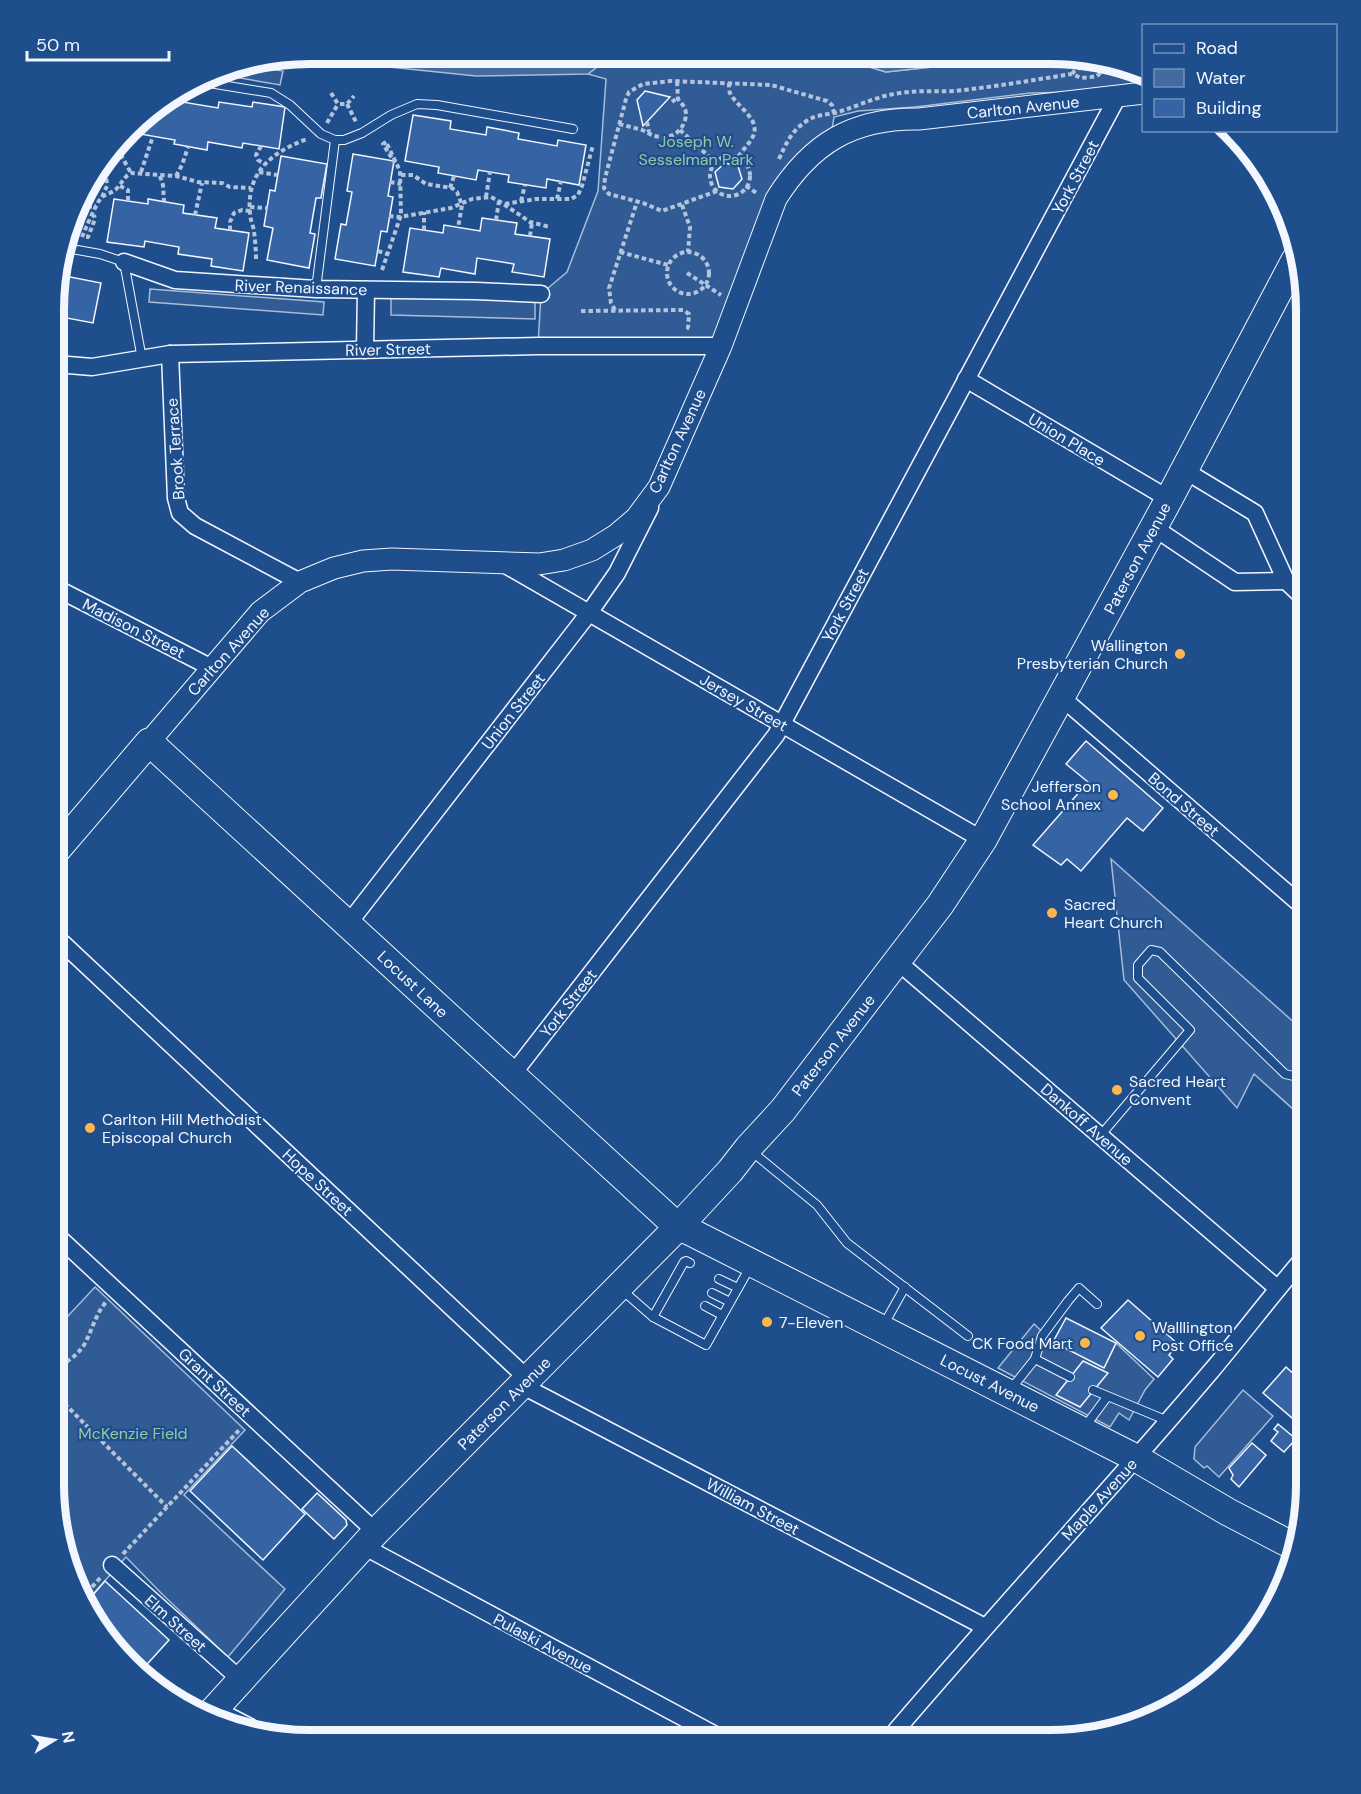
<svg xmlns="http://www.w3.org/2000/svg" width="1361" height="1794" font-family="'DM Sans',sans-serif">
<rect width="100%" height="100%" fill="#1f4e8c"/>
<g fill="#305b95" stroke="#a8bbd7" stroke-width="1.5">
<polygon points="612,55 792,55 811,60 843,59 886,72 1033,56 1084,56 1143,72 1143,86 1112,91 1030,93 915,107 858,111 834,117 830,141 790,177 721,346 538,346 541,294 567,272 598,191 606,79 588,74"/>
<polygon points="247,65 283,71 280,85 217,74 228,68"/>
<polygon points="150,289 324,302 323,315 149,302"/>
<polygon points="391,297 535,301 535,319 391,315"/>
<polygon points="1111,859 1307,1034 1307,1112 1303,1118 1254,1074 1237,1108 1124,980"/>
<polygon points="95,1287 245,1430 184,1495 285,1589 228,1657 161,1593 126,1557 85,1603 81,1597 54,1483 54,1331"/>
<polygon points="1034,1324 1053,1342 1104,1367 1116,1343 1154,1379 1145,1390 1129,1420 1119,1413 1110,1427 998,1368"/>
<polygon points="1243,1390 1273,1416 1219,1477 1207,1466 1204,1468 1194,1459 1195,1447"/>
</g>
<g fill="#446ba0" stroke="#a8bbd7" stroke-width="1.5">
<polygon points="311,54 612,55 588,74 476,76 292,57"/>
<polygon points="792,55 1033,56 886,72 843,59 811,60"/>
</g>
<g fill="#3563a3" stroke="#f2f6ff" stroke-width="1.5">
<polygon points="645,91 670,97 643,126 637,100"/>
<polygon points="181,95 183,95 182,102 218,108 219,102 252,107 253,102 285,107 279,149 243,143 242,148 208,142 207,150 174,144 175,140 140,134 141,128 134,127 142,118"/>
<polygon points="413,115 451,121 450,129 486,135 487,127 519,133 518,139 557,146 558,140 586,145 579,185 547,179 546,188 508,182 509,175 478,170 476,180 438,173 439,167 405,161"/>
<polygon points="353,154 394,161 388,196 393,197 387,232 381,231 375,266 335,259 341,224 346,225 352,192 347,191"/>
<polygon points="281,156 327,164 321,198 316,198 310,233 315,234 309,268 267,260 273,228 264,226 270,190 275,191"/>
<polygon points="725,163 738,166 742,179 733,189 719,187 715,172"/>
<polygon points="95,175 96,187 86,188 88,183"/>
<polygon points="114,199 148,204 148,199 184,205 183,213 217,218 215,228 249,233 243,271 211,266 212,259 178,254 179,247 145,241 144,247 107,242"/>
<polygon points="80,208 81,221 75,222"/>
<polygon points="482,218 517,223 515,234 550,239 544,277 512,272 514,264 477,258 475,274 441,268 439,277 403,272 410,228 443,233 444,225 480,231"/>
<polygon points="60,265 67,267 65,276 101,283 93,323 56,316 56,277"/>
<polygon points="1086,741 1163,808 1143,831 1127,818 1081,871 1067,859 1061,865 1033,845 1088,782 1066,764"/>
<polygon points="1128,1300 1178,1344 1169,1355 1173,1359 1158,1377 1101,1328"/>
<polygon points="1066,1318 1116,1343 1104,1368 1053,1342"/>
<polygon points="1083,1361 1108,1373 1080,1407 1056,1395"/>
<polygon points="1286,1367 1306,1385 1306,1430 1263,1393"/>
<polygon points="1278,1424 1296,1439 1284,1452 1271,1441 1278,1432 1274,1429"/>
<polygon points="1252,1443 1266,1455 1239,1487 1231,1479 1233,1475 1229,1468"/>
<polygon points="232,1446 305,1514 263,1560 190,1491"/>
<polygon points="317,1493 346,1520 347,1525 334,1539 302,1509"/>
<polygon points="105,1581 169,1640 140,1672 143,1675 118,1653 85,1604"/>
</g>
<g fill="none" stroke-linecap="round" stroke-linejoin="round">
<g stroke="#f2f6ff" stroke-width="10">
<g id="service">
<polyline points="203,82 271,93 290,105 321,134 335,140 344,140 362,133 391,115 417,104 437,105 573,129"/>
<polyline points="66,248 100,254 124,262 142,359"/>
<polyline points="316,289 335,140"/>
<polyline points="1100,1136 1190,1030 1138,978 1138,965 1151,950 1160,952 1285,1074 1302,1078 1307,1072"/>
<polyline points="751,1151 817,1205 847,1243 968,1336"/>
<polyline points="690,1263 686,1261 684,1262 653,1317 706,1345 750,1267"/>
<polyline points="719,1279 738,1288"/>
<polyline points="622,1290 653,1317"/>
<polyline points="712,1293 730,1302"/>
<polyline points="705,1306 722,1315"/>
<polyline points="883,1326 905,1287"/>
<polyline points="1035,1359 1070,1377"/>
<polyline points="1011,1389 1035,1359 1042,1336 1068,1301 1079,1288 1097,1304"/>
<polyline points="1093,1390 1168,1421"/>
<polyline points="1084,1428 1107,1397"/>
</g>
</g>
<g stroke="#f2f6ff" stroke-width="19">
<g id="minor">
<polyline points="124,262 175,280 316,289 476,291 541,294"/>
<polyline points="365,350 366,290"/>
<polyline points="170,354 176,498 180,513 195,526 300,582"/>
<polyline points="56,364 92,367 170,354 538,346 721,346"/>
<polyline points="966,379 1169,499"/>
<polyline points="1184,470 1255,513 1286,581 1307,601"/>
<polyline points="1153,527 1235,582 1286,581"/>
<polyline points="504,564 983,840"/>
<polyline points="56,588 212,668"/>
<polyline points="1061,697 1307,910"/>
<polyline points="348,924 589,613 617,573 650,508"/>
<polyline points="55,936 528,1379"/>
<polyline points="897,961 1277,1288"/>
<polyline points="512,1075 776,735 1118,96"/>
<polyline points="54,1233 376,1532"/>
<polyline points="521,1385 985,1627"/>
<polyline points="363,1546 723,1739"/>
<polyline points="112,1565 241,1680"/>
<polyline points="215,1709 250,1727"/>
<path d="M888,1740C994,1615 1106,1495 1212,1370C1244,1332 1274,1292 1307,1254"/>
</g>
</g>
<g stroke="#f2f6ff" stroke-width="23">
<path id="tertiary" d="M149,742L260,612L300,582L334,568L363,561L392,559L539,564L564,560L592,550L616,535L636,518L659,487L721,346L776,199C811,143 853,118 919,119L1144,93"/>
</g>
<g stroke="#f2f6ff" stroke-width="29">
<g id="primary">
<polyline points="55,852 149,742 678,1227 691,1232 1136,1458 1228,1512 1297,1548"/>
<polyline points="211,1713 376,1532 678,1227 730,1171 748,1148 783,1110 940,905 983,840 1169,499 1295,260"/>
</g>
</g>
<g stroke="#b3c4dc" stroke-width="4" stroke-dasharray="4.5 3" stroke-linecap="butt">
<path d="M1072,74C1079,63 1095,64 1104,70"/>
<path d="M729,83C729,86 729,91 730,93C736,106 759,118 754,134C751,142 742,151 737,158"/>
<polyline points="331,93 338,104 347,104 354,96"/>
<polyline points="672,102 677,98"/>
<polyline points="347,104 356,122"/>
<polyline points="647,122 649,132"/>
<polyline points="327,123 338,104"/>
<path d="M619,124C627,126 635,128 642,130C647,132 651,135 655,136C668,140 681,134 685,120C688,111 684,106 678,99L677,81"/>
<polyline points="680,130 716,163"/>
<polyline points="386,142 383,144 395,163"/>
<polyline points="261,146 256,155 258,160 265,164"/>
<polyline points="117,148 131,173"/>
<circle cx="730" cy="176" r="20"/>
<path d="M779,159C786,143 792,130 808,120C816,115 825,115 834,113C857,107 876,96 900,93C918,90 936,92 954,91C994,87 1033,80 1072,74L1081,78L1091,77L1097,76L1104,70L1127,68"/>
<polyline points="99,170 106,169"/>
<polyline points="141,172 153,136"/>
<polyline points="259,172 277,175"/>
<polyline points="401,175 413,175 426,184 452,188 457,192 462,205 458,228"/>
<polyline points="160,176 163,185 164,201"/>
<polyline points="176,176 182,165 188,147"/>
<polyline points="390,182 401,184"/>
<polyline points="120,186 128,190 128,201"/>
<polyline points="746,186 758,194"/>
<polyline points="450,188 454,176"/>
<polyline points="717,191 662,211 643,203 609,194 604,188 605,178 626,99 629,92 643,84 671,81 771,85 827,101 832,105 834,113"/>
<polyline points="102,197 107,186 105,162"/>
<polyline points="486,197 490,172"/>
<polyline points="557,199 561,181"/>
<polyline points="521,201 525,185"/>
<polyline points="505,204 536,199 571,199 578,195 582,186 593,145"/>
<polyline points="682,205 690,227 688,252"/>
<polyline points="250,207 267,208"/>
<polyline points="80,208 96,206"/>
<polyline points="195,215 202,183"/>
<polyline points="389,216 400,217 451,208 472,199 491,197 502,203 530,222 550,227"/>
<polyline points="496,220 499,201"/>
<polyline points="230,230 230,222 234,213 242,210 250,211"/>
<polyline points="424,230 424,212"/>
<polyline points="530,236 532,222"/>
<path d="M82,237C85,230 97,201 102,197C107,193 114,193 118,187C123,181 124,177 131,173L176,176L198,182L222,183L230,187L251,188"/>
<polyline points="86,237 88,237 95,219 94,215"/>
<polyline points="378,251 387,254"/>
<circle cx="688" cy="273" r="21"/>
<polyline points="620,252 668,265"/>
<path d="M256,259C256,249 255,240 254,231C253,225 250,219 250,213C246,172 272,152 307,139"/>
<polyline points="382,270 401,215 400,171 386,142"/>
<polyline points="687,273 721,295"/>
<polyline points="615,310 611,303 609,288 637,202"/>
<polyline points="581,311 683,310 689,314 688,328 689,328"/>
<path d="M54,1370C65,1363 76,1357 84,1345C92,1331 95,1315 106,1302"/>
<polyline points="54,1393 167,1507"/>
<polyline points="123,1554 241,1428"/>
<polyline points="82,1598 101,1577"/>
</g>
<use href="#service" stroke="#1f4e8c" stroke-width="8"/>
<use href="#minor" stroke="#1f4e8c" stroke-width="16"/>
<use href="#tertiary" stroke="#1f4e8c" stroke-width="21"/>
<use href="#primary" stroke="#1f4e8c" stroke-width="27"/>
</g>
<g fill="#ffb74d" stroke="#1f4e8c" stroke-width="2">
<circle cx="1180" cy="654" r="6"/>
<circle cx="1113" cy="795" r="6"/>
<circle cx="1052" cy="913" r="6"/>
<circle cx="1117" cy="1090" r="6"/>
<circle cx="90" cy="1128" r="6"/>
<circle cx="767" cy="1322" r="6"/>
<circle cx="1140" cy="1336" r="6"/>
<circle cx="1085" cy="1343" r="6"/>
</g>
<g text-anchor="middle" stroke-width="4.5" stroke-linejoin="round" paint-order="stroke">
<g font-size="16" fill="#f2f6ff" stroke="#1f4e8c">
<text transform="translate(1023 107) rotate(-6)" y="6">Carlton Avenue</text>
<text transform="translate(1075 177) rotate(-62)" y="6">York Street</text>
<text transform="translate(301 287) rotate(2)" y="6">River Renaissance</text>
<text transform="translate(388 349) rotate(-1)" y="6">River Street</text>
<text transform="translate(1067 439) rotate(31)" y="6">Union Place</text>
<text transform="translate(677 441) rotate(-65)" y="6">Carlton Avenue</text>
<text transform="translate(175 449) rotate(-94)" y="6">Brook Terrace</text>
<text transform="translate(1137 558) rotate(-62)" y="6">Paterson Avenue</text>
<text transform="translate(845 605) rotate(-62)" y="6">York Street</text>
<text transform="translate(134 628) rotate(27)" y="6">Madison Street</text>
<text transform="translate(228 651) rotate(-48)" y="6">Carlton Avenue</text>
<text transform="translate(744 702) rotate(30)" y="6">Jersey Street</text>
<text transform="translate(513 711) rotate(-52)" y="6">Union Street</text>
<text transform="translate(1184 804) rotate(41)" y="6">Bond Street</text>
<text transform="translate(413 984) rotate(43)" y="6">Locust Lane</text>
<text transform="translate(568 1003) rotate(-52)" y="6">York Street</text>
<text transform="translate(833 1045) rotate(-52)" y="6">Paterson Avenue</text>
<text transform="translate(1087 1124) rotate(41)" y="6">Dankoff Avenue</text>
<text transform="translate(318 1182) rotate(43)" y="6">Hope Street</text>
<text transform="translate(215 1382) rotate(43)" y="6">Grant Street</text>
<text transform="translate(990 1383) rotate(27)" y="6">Locust Avenue</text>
<text transform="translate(504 1403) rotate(-45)" y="6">Paterson Avenue</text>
<text transform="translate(1099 1499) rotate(-48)" y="6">Maple Avenue</text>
<text transform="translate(753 1506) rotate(28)" y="6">William Street</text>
<text transform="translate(176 1623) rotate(42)" y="6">Elm Street</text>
<text transform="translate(543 1643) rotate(28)" y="6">Pulaski Avenue</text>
</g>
<g font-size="16" fill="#97c8a6" stroke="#1f4e8c">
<text x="696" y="147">Joseph W.<tspan x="696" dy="18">Sesselman Park</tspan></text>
<text x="133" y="1439">McKenzie Field</text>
</g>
<g font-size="16" fill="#f2f6ff" stroke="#1f4e8c" text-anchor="start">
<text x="1168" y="651" text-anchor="end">Wallington<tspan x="1168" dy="18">Presbyterian Church</tspan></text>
<text x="1101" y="792" text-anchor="end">Jefferson<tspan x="1101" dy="18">School Annex</tspan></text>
<text x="1064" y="910">Sacred<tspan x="1064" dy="18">Heart Church</tspan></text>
<text x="1129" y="1087">Sacred Heart<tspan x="1129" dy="18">Convent</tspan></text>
<text x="102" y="1125">Carlton Hill Methodist<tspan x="102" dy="18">Episcopal Church</tspan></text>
<text x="779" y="1328">7-Eleven</text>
<text x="1152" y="1333">Walllington<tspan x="1152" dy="18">Post Office</tspan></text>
<text x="1073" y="1349" text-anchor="end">CK Food Mart</text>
</g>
</g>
<path d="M0 0H1361V1794H0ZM310 64H1050A246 246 0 0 1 1296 310V1484A246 246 0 0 1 1050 1730H310A246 246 0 0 1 64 1484V310A246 246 0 0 1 310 64Z" fill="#1f4e8c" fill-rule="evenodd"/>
<path fill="none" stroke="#f2f6ff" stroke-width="8" d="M310 64H1050A246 246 0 0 1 1296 310V1484A246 246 0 0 1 1050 1730H310A246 246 0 0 1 64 1484V310A246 246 0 0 1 310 64Z"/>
<rect x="1142" y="24" width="195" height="108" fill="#1f4e8c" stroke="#7391ba" stroke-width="1.5"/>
<rect x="1154" y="44" width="30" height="9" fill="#1f4e8c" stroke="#7391ba" stroke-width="1.5"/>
<text x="1196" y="54" font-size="18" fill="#f2f6ff">Road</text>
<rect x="1154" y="69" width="30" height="18" fill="#446ba0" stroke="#7391ba" stroke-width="1.5"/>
<text x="1196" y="84" font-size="18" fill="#f2f6ff">Water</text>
<rect x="1154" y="99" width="30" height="18" fill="#3563a3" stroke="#7391ba" stroke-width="1.5"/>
<text x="1196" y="114" font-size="18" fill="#f2f6ff">Building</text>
<g transform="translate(54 1740) rotate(79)" stroke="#1f4e8c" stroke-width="4.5" paint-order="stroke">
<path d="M0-4.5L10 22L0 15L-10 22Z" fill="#f2f6ff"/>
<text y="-9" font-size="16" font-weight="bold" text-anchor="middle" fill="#f2f6ff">N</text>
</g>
<path d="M27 51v9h142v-9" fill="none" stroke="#f2f6ff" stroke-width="3"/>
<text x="36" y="51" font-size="18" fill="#f2f6ff" stroke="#1f4e8c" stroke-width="4.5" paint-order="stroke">50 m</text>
</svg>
